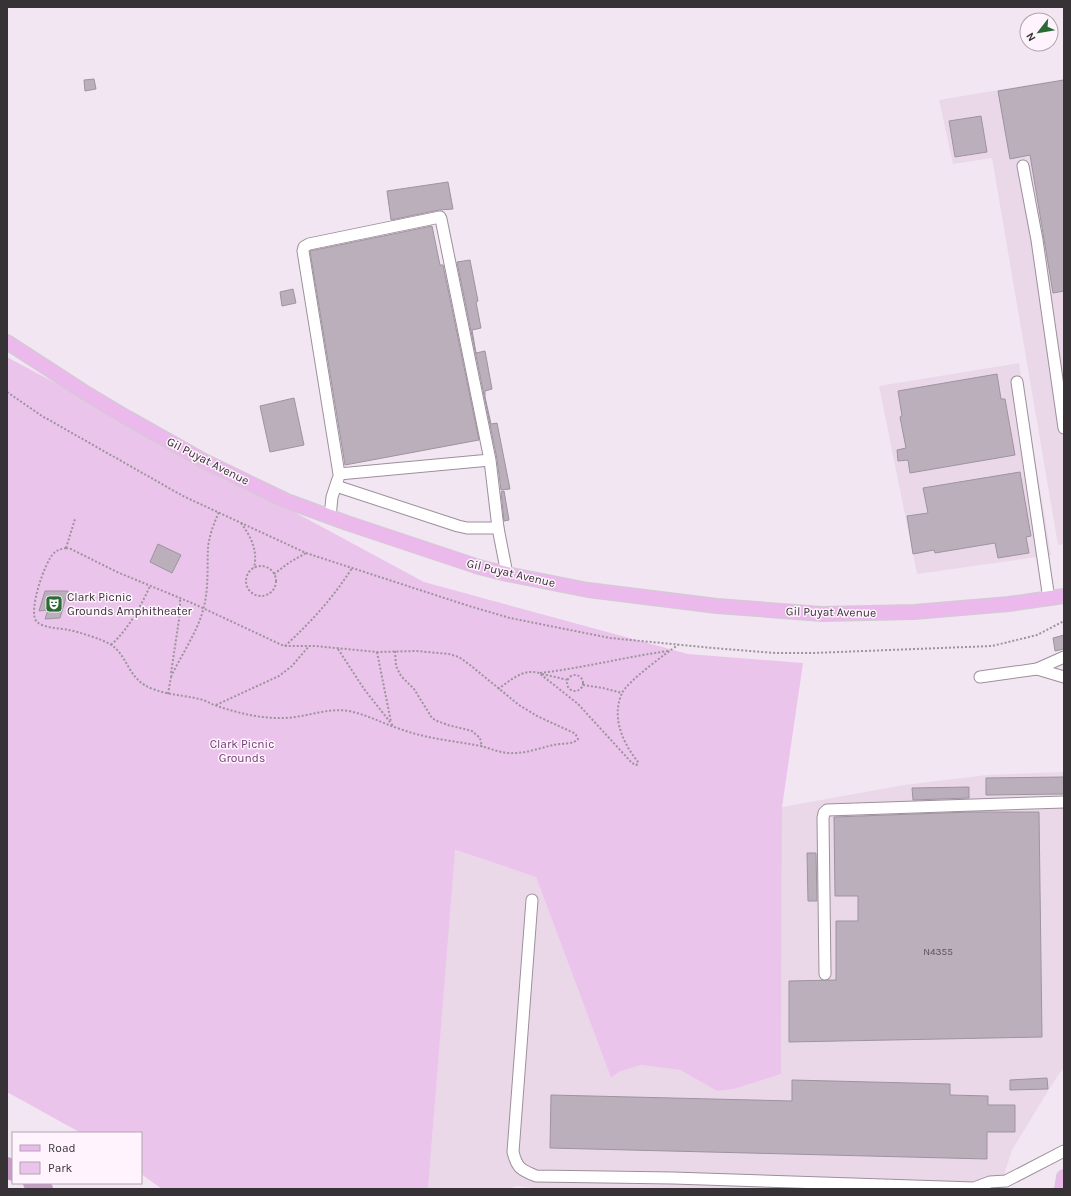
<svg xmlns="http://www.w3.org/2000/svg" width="1071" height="1196" font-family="Karla,sans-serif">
<rect width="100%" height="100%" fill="#f3e6f3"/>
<g fill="#ead8e9">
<polygon points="1064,79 1064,544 1058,545 992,158 953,164 939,100"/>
<polygon points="1019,363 1051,555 917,574 879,386"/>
<polygon points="1064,772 1064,1068 1059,1074 1048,1091 1012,1150 1005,1172 1003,1189 540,1189 517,1186 508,1189 428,1189 454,850 536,877 611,1078 619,1072 641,1065 680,1070 717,1091 734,1089 781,1074 782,807 904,785 987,775"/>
</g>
<polygon fill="#ebc4eb" points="7,357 424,582 688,654 803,663 782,807 781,1074 734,1089 717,1091 680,1070 641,1065 619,1072 611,1078 536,877 455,850 428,1189 162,1189 141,1174 141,1133 81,1133 7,1092"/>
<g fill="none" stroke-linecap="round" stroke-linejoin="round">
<g stroke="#c99bc9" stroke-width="20">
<polyline points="7,1167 13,1171"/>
<polyline points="33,1183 43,1189"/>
</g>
</g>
<g fill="#bbafbb" stroke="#9f939f">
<polygon points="94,79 96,89 85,91 84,80"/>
<polygon points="1064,80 1064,291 1053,293 1030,155 1010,159 998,91"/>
<polygon points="981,116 987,152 955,157 949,121"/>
<polygon points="448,182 453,209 439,210 391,220 387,191"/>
<polygon points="432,226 440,265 443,265 479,440 345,465 310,251"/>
<polygon points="470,260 478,301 476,302 481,328 472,330 476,353 485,351 492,389 485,391 485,397 491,424 497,423 510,489 501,490 497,459 457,262"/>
<polygon points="293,289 296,303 282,306 280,292"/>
<polygon points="997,374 1001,399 1005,399 1015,455 910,473 908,460 898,461 897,450 906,448 900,417 902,416 898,391"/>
<polygon points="294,398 304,445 270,452 260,406"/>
<polygon points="1020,472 1031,536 1026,537 1029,553 998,558 995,543 935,553 934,550 913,554 907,516 928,513 923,488"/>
<polygon points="504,491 509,520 504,521 501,492"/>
<polygon points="158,544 181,555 172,573 150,562"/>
<polygon points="45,591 68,591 60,618 45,619 48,610 39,611"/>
<polygon points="1064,635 1064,649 1055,651 1053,638"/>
<polygon points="1064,777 1064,794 986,795 986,778"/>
<polygon points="969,787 969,798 913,800 912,788"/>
<polygon points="969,812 1039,812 1042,1037 789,1042 789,981 836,980 836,921 858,921 858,896 835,896 834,817"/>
<polygon points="807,853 816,853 817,901 808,901"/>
<polygon points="1047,1078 1048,1089 1010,1090 1010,1080"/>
<polygon points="792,1080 950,1084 950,1095 988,1096 988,1105 1015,1105 1015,1132 987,1132 987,1159 550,1148 551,1095 792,1101"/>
</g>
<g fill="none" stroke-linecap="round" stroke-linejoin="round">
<g stroke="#9c909b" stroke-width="13">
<g id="minor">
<polyline points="1023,166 1037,240 1064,428"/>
<polyline points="1017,382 1049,599"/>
<polyline points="490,460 441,219 440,217 309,244 304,247 303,251 339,474 490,460 498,528 507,574"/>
<polyline points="336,486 458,526 467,528 498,528"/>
<polyline points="330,517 332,497 338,479"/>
<polyline points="1037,669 1064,677"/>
<polyline points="980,677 1037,669 1064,657"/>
<path d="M532,900L513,1152C517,1168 521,1170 536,1176L673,1178L974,1188L990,1182L1006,1181L1064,1151"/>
<polyline points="825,974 823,818 824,813 827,810 1064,802"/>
</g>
</g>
<g stroke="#cfcecf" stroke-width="16">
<g id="major">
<polyline points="7,342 84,392 126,417 204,461 287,501 347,523 479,567 507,574 588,590 717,606 822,614 914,612 1009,604 1064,596"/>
<polyline points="1062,1189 1064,1177"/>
</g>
</g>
<g stroke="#9c939c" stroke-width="2" stroke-dasharray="2 2" stroke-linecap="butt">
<polyline points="7,392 42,416 183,496 306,553 469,606 510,618 610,638 713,648 775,653 813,653 992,646 1037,635 1064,621"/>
<path d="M241,523C251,537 258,550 254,568"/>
<path d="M66,548L71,549L117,572L192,603L284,646H315L377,652L417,651L449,654L459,657L470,665L519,705L537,716L574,733L576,735L578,739C573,745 561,743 553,745C540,748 527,753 514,753C503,754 492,749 481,746C455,741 428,739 403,730C384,724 368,715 349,711C326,707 303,719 279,718C258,718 238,713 217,706C211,704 205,700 199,699C183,695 168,695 153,689C127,680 129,656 110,644C101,639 79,632 69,630C59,628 44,628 37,622C27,613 45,561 54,553C57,550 61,549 66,548Z"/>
<polyline points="66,548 75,519"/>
<circle cx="261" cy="581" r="15"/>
<polyline points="274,574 290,562 306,553"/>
<path d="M111,645C129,628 140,608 150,586"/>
<path d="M285,646C312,621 333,598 352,568"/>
<polyline points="338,649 364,689 394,727"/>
<polyline points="395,651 396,666 401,676 414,689 432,718 437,721 448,725 472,731 480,738 482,747"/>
<polyline points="377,652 391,722"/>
<polyline points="171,673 180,613 180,598"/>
<path d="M540,673C583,668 625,657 668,651"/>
<polyline points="542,674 568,680"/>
<circle cx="575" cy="683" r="8"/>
<path d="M171,677C181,655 197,633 203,610C209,590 207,568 208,548C209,536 214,523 219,512"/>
<polyline points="583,685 603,688 622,693"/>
<path d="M498,689C510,681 523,668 539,673L578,704L632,763L636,765L638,764V762C623,743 611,718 622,693C627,682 666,653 678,645"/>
<polyline points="168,694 171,677"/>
<polyline points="216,705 279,676 292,666 309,646"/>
</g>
<use href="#minor" stroke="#fff" stroke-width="11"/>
<use href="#major" stroke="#ebb9eb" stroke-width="14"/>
</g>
<defs>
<g id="theatre-square" transform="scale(0.9)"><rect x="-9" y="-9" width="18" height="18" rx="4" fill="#2a6a34" stroke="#fff4fe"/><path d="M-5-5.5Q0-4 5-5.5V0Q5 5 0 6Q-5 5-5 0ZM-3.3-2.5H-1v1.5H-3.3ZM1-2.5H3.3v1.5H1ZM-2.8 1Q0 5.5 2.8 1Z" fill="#fff"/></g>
</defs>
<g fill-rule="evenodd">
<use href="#theatre-square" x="54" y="604"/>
</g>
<g text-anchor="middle" stroke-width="3" stroke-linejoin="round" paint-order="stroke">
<g font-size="10" fill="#585157">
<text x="938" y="955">N4355</text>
</g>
<g font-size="12" fill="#373236" stroke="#fff4fe">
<text transform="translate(208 461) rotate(27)" y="4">Gil Puyat Avenue</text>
<text transform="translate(511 573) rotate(13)" y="4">Gil Puyat Avenue</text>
<text transform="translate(831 612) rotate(1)" y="4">Gil Puyat Avenue</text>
</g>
<g font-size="12" fill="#373236" stroke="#fff4fe" text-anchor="start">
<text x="67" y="601">Clark Picnic<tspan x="67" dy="14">Grounds Amphitheater</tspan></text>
</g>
<g font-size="12" fill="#733a74" stroke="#fff4fe">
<text x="242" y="748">Clark Picnic<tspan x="242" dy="14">Grounds</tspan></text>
</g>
</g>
<rect width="1071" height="1196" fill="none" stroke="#373236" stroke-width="16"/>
<rect x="12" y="1132" width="130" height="52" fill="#fff4fe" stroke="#afa6ae"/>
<rect x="20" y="1145" width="20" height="6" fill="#ebb9eb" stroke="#afa6ae"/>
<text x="48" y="1152" font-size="12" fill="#373236">Road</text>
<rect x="20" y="1162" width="20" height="12" fill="#ebc4eb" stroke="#afa6ae"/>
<text x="48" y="1172" font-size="12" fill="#373236">Park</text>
<g transform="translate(1039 32) rotate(239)"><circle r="19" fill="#fff4fe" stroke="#afa6ae"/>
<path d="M0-3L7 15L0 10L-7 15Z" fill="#2a6a34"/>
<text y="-6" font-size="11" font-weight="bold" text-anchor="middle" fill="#373236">N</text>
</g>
</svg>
